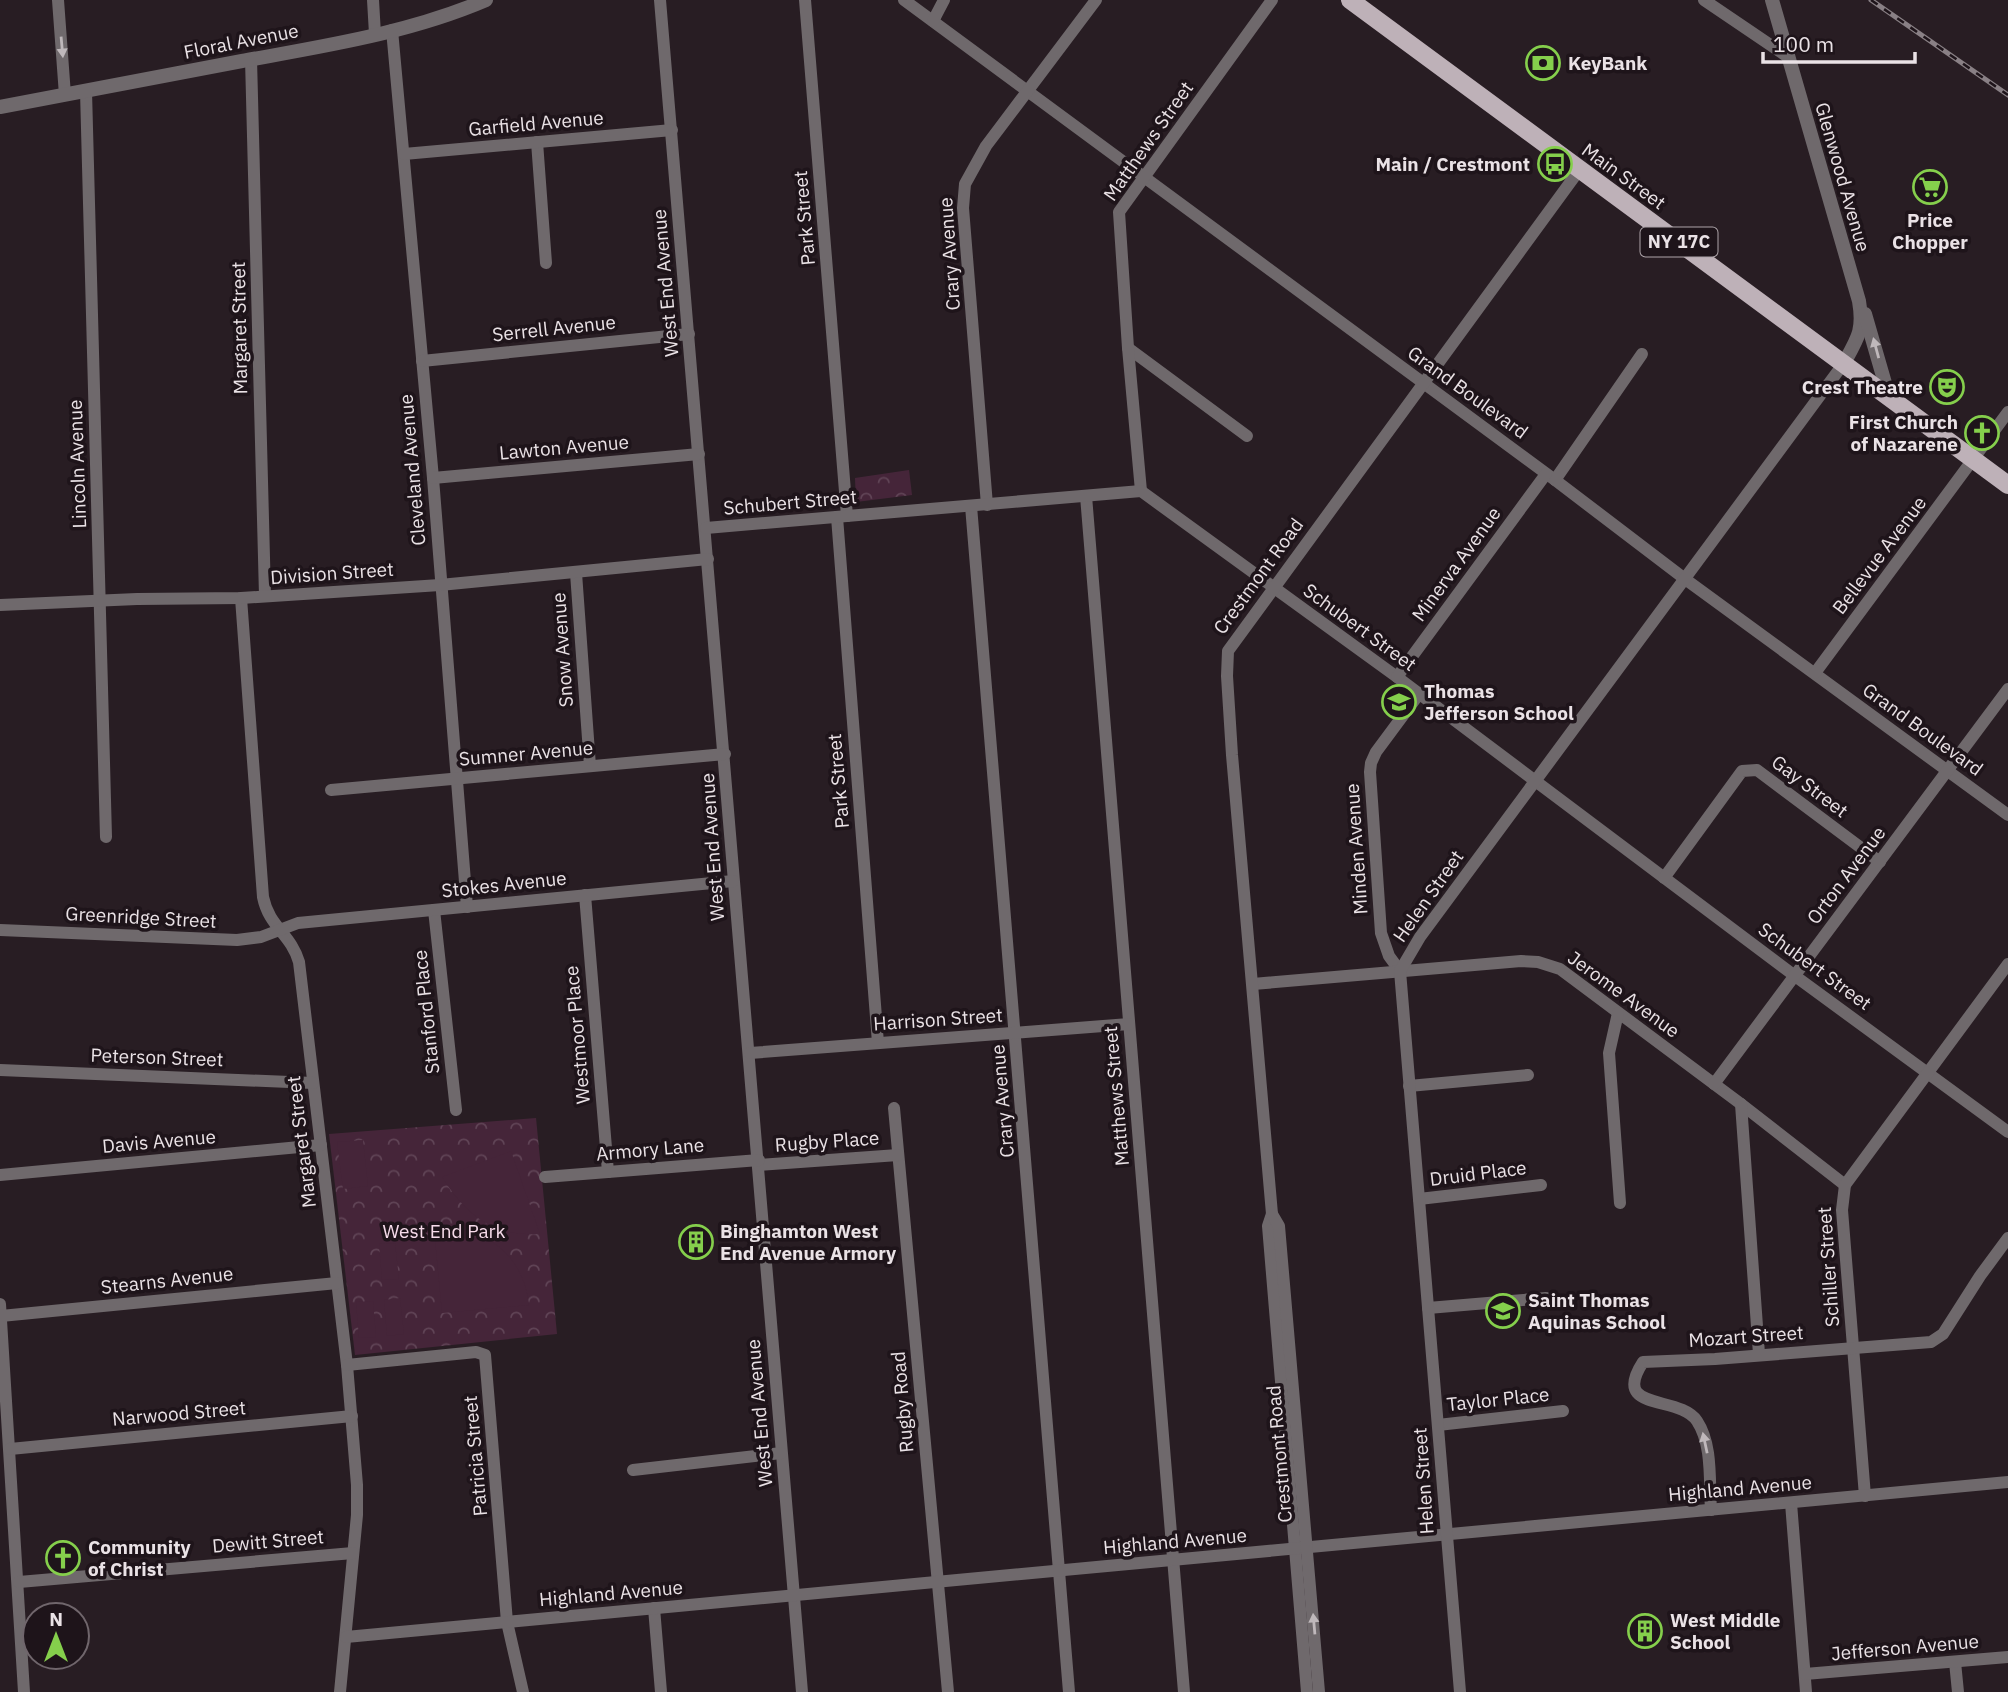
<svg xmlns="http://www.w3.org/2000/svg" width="2008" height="1692" font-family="'IBM Plex Sans',sans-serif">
<defs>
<pattern id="forest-crowns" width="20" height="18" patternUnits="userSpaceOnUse" patternTransform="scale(1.75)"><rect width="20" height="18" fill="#452539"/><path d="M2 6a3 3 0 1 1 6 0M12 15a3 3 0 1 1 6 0" fill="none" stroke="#604456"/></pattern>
</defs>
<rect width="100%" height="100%" fill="#281d23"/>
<g fill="url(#forest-crowns)">
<polygon points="909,470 912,495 856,502 855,478"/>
<polygon points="536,1118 557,1334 355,1355 329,1134"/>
</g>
<g fill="#452539">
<polygon points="363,1140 368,1186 343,1189 337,1142"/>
<path d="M511,1151L540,1234C492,1236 467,1216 442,1177Z"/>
<path d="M449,1228C493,1232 524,1260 529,1305L442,1313L434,1229Z"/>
<polygon points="395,1243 399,1279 382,1280 379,1244"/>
<polygon points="400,1298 404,1334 387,1336 384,1300"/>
<polygon points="373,1301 376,1337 359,1338 356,1302"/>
</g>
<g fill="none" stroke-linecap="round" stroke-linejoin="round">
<g stroke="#6f696c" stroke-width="12">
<polyline points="58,0 65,95"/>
<polyline points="373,0 375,34"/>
<polyline points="660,0 802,1692"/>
<polyline points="805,0 847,516"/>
<polyline points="904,0 1555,480 1685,579 2008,815"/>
<polyline points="1704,0 1788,57"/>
<polyline points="933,21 944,0"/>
<polyline points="392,30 433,478 467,907"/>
<polyline points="251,59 265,596"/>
<polyline points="86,91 106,837"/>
<polyline points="537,142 546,263"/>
<polyline points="404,154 672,130"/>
<polyline points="1128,348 1247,436"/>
<polyline points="422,361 689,334"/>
<polyline points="433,478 699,454"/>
<polyline points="1555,480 1642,354"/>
<polyline points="1141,491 1128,348 1119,212 1272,0"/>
<polyline points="1086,496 1184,1692"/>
<polyline points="987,505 963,208 965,184 986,146 1096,0"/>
<polyline points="971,506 1069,1692"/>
<polyline points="837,517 878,1043"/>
<polyline points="706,528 1141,491 1397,677 1795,976 2008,1132"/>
<polyline points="576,573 590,766"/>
<path d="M241,598L263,897C269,927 291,934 299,962L347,1365L357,1485V1515L340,1692"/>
<polyline points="0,605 137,599 241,598 440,585 708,559"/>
<polyline points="1815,673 2008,412"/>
<polyline points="1397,677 1546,474"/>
<polyline points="331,790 725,754"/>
<polyline points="1664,878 1742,771 1757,770 1880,862"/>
<polyline points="585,895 608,1172"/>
<polyline points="434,910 456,1110"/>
<polyline points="0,930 237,940 261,937 298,923 733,881"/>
<polyline points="1400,971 1389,956 1381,933 1370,772 1371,763 1376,752 1419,694"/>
<polyline points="1253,984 1521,961 1538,962 1560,969 1741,1104 1845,1185"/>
<polyline points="1618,1013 1609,1053 1620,1203"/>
<polyline points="750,1053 1129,1024"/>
<polyline points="0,1070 313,1083"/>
<polyline points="1714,1084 2008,689"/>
<polyline points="1409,1086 1528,1075"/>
<polyline points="1741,1104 1759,1354"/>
<polyline points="894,1108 948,1692"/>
<polyline points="759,1165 898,1155"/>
<polyline points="0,1175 321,1145"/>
<polyline points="545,1177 759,1160"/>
<polyline points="1419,1199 1541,1185"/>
<polyline points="1272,1214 1268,1226 1307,1692"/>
<polyline points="0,1304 24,1692"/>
<polyline points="1428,1308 1546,1298"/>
<polyline points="1,1316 337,1283"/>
<polyline points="347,1365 476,1352 485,1355 507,1622 523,1692"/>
<polyline points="1438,1425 1563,1411"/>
<polyline points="10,1449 352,1416"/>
<polyline points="633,1470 781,1453"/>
<polyline points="1865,1496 1842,1210 1845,1185 2008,964"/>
<polyline points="1791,1503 1806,1692"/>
<path d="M1711,1510C1709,1482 1713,1445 1697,1421C1679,1394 1610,1413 1643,1362L1715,1359L1931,1342L1943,1334L1980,1276L2008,1238"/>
<polyline points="19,1582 353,1553"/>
<polyline points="654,1608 661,1692"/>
<polyline points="346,1637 2008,1482"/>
<polyline points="1955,1662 1958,1692"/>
<polyline points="1805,1674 2008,1657"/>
<polyline points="1319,1692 1279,1226 1272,1214 1232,755 1227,676 1228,651 1580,169"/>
<polyline points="1460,1692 1400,971 1420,937 1844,363"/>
</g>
<g stroke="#6f696c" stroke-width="14">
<path d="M1772,0L1859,301C1864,330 1858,338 1844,363"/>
<path d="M0,107C81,92 161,76 242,61C324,46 409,33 486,0"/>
<polyline points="1865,314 1889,397"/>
</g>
<polyline stroke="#beb1b8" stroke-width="18" points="1350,0 2008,485"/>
<g stroke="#898085" stroke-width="5">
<polyline id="rail" points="1871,0 2008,95"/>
</g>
<use href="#rail" stroke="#1e141a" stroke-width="2.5" stroke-dasharray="8" stroke-linecap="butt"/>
</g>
<defs><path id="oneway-solid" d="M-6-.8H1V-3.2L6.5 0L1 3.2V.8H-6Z" transform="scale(1.75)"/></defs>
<g fill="#bfb8bb">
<use href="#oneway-solid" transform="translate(62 47) rotate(85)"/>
<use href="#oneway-solid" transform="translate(1876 348) rotate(-105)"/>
<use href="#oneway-solid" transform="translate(1705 1443) rotate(-102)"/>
<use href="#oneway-solid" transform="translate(1314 1624) rotate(-95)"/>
</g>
<defs>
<g id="bank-ring" transform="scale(1.75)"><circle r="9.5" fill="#1e141a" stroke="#85cf4c" stroke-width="1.5"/><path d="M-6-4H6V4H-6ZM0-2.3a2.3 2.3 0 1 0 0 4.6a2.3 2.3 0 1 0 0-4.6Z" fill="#85cf4c"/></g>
<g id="bus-ring" transform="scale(1.75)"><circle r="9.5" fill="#1e141a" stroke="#85cf4c" stroke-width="1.5"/><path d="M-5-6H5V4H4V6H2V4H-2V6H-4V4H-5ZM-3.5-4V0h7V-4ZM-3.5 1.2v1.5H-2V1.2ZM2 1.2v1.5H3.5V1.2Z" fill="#85cf4c"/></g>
<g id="supermarket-ring" transform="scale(1.75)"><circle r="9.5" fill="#1e141a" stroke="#85cf4c" stroke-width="1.5"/><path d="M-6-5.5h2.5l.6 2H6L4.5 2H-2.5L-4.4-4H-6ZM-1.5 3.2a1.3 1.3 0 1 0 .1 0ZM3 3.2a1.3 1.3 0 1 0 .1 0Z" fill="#85cf4c"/></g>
<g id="theatre-ring" transform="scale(1.75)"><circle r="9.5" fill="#1e141a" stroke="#85cf4c" stroke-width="1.5"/><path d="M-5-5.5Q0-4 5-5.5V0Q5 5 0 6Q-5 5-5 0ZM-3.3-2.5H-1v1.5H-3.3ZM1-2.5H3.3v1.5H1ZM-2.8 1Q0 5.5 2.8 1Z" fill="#85cf4c"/></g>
<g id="church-ring" transform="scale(1.75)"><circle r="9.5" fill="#1e141a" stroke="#85cf4c" stroke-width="1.5"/><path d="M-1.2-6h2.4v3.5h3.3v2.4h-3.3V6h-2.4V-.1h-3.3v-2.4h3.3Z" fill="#85cf4c"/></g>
<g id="school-ring" transform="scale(1.75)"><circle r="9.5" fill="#1e141a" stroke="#85cf4c" stroke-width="1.5"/><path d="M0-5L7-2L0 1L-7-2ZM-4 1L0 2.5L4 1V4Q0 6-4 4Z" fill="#85cf4c"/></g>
<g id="building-ring" transform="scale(1.75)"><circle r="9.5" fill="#1e141a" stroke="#85cf4c" stroke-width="1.5"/><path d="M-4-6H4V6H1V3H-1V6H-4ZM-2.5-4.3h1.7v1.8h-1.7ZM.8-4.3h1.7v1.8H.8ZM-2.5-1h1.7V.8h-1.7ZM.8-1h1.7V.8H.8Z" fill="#85cf4c"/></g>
</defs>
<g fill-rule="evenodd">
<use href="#bank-ring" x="1543" y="63"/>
<use href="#bus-ring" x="1555" y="164"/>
<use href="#supermarket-ring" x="1930" y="187"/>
<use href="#theatre-ring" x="1947" y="387"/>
<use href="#church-ring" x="1982" y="433"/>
<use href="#school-ring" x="1399" y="702"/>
<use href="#building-ring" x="696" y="1242"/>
<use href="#school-ring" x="1503" y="1311"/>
<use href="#church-ring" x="63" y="1558"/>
<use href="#building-ring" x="1645" y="1631"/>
</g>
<g text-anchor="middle" stroke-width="7" stroke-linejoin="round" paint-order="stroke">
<rect fill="#1e141a" stroke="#ada4a9" stroke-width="2" x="1640.5" y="227.5" width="77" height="29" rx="5"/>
<g font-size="18" font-weight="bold" fill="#eae2e6">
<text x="1679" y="248">NY 17C</text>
</g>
<g font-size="19" fill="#eae2e6" stroke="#1e141a">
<text transform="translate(241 41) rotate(-11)" y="7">Floral Avenue</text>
<text transform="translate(536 123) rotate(-5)" y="7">Garfield Avenue</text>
<text transform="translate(1148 141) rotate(-55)" y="7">Matthews Street</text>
<text transform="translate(1624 176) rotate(36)" y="7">Main Street</text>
<text transform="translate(1843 177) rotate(74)" y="7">Glenwood Avenue</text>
<text transform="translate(804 218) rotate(-95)" y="7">Park Street</text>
<text transform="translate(949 254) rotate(-94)" y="7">Crary Avenue</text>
<text transform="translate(665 283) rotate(-95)" y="7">West End Avenue</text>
<text transform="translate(239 328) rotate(-91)" y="7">Margaret Street</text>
<text transform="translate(554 328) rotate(-6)" y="7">Serrell Avenue</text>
<text transform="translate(1468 392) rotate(36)" y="7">Grand Boulevard</text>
<text transform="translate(564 447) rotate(-5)" y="7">Lawton Avenue</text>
<text transform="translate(77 464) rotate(-92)" y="7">Lincoln Avenue</text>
<text transform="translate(412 470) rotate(-95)" y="7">Cleveland Avenue</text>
<text transform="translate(790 502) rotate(-5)" y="7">Schubert Street</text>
<text transform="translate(1879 555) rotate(-53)" y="7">Bellevue Avenue</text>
<text transform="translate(1456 564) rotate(-54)" y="7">Minerva Avenue</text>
<text transform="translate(332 573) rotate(-4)" y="7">Division Street</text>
<text transform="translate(1258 576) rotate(-54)" y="7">Crestmont Road</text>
<text transform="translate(1360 627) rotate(36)" y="7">Schubert Street</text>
<text transform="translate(562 650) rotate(-94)" y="7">Snow Avenue</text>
<text transform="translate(1923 729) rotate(36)" y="7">Grand Boulevard</text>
<text transform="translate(526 753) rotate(-5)" y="7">Sumner Avenue</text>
<text transform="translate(838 781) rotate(-95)" y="7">Park Street</text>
<text transform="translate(1810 786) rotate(37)" y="7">Gay Street</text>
<text transform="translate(712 847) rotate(-94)" y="7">West End Avenue</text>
<text transform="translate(1356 849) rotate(-94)" y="7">Minden Avenue</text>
<text transform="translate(1846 875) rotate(-53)" y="7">Orton Avenue</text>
<text transform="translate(504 884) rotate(-6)" y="7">Stokes Avenue</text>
<text transform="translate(1428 896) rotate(-55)" y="7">Helen Street</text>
<text transform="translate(141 917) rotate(3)" y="7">Greenridge Street</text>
<text transform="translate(1815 966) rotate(36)" y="7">Schubert Street</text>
<text transform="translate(1624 994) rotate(36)" y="7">Jerome Avenue</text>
<text transform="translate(426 1012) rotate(-96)" y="7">Stanford Place</text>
<text transform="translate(938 1019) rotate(-4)" y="7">Harrison Street</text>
<text transform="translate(577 1035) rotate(-95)" y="7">Westmoor Place</text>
<text transform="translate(157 1057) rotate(2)" y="7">Peterson Street</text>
<text transform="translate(1116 1096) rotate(-95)" y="7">Matthews Street</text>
<text transform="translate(1002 1101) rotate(-95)" y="7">Crary Avenue</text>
<text transform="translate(159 1141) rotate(-5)" y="7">Davis Avenue</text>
<text transform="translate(827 1141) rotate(-4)" y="7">Rugby Place</text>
<text transform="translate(301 1142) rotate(-97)" y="7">Margaret Street</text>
<text transform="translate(650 1149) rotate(-5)" y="7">Armory Lane</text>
<text transform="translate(1478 1173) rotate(-7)" y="7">Druid Place</text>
<text transform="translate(1828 1267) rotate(-94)" y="7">Schiller Street</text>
<text transform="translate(167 1280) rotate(-6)" y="7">Stearns Avenue</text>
<text transform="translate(1746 1336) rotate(-4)" y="7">Mozart Street</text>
<text transform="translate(1498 1399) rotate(-6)" y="7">Taylor Place</text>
<text transform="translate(902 1402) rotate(-95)" y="7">Rugby Road</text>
<text transform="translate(179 1413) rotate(-5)" y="7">Narwood Street</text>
<text transform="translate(759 1413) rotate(-95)" y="7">West End Avenue</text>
<text transform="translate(1279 1454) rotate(-95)" y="7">Crestmont Road</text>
<text transform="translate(475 1456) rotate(-95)" y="7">Patricia Street</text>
<text transform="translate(1423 1481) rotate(-94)" y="7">Helen Street</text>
<text transform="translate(1740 1488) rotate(-5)" y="7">Highland Avenue</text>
<text transform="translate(268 1541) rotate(-5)" y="7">Dewitt Street</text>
<text transform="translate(1175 1541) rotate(-5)" y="7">Highland Avenue</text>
<text transform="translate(611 1593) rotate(-5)" y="7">Highland Avenue</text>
<text transform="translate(1905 1647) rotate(-5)" y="7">Jefferson Avenue</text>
</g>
<g font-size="19" font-weight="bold" fill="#eae2e6" stroke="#1e141a" text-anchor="start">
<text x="1568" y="70">KeyBank</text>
<text x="1530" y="171" text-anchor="end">Main / Crestmont</text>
<text x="1930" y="227" text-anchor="middle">Price<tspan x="1930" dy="22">Chopper</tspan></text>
<text x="1923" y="394" text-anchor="end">Crest Theatre</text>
<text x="1958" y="429" text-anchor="end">First Church<tspan x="1958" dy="22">of Nazarene</tspan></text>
<text x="1424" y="698">Thomas<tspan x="1424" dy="22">Jefferson School</tspan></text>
<text x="720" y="1238">Binghamton West<tspan x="720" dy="22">End Avenue Armory</tspan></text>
<text x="1528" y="1307">Saint Thomas<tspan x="1528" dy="22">Aquinas School</tspan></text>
<text x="88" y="1554">Community<tspan x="88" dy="22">of Christ</tspan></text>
<text x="1670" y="1627">West Middle<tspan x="1670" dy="22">School</tspan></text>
</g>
<g font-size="19" fill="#f6dbea" stroke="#1e141a">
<text x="444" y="1238">West End Park</text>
</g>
</g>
<g transform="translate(56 1636)"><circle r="33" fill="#1e141a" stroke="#70666c" stroke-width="2"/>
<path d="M0-5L12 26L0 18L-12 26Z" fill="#85cf4c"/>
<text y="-10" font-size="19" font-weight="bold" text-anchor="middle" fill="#eae2e6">N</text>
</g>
<path d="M1763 52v10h152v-10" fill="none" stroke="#eae2e6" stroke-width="3.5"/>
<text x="1773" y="52" font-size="21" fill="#eae2e6" stroke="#1e141a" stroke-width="5" paint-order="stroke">100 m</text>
</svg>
